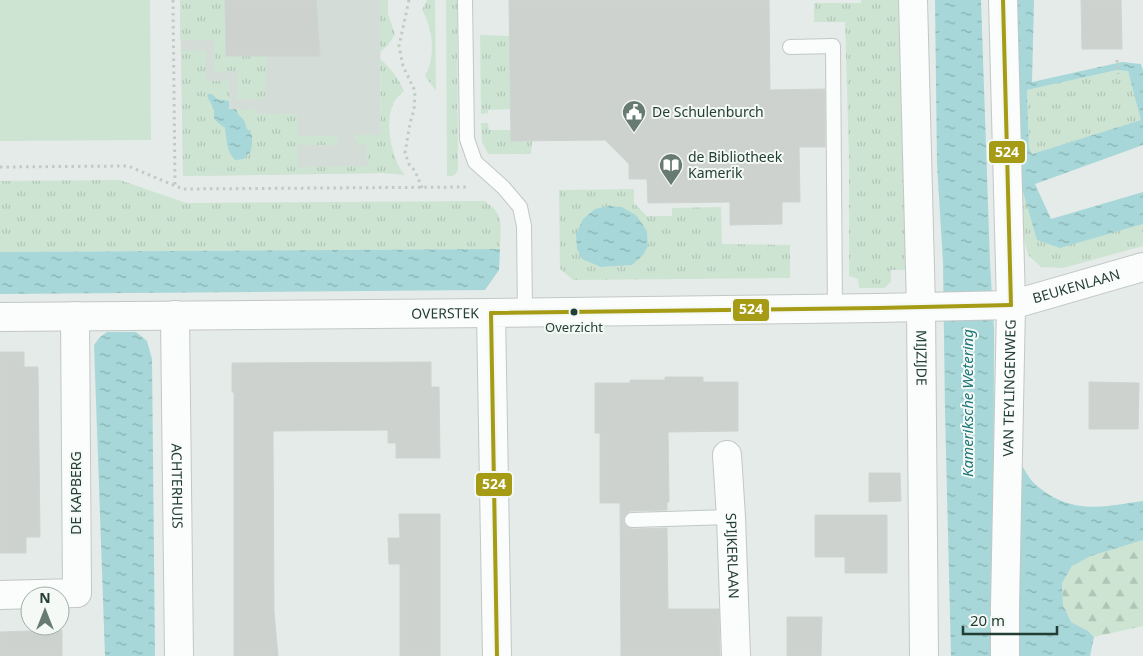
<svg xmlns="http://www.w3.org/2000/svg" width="1143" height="656" font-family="'Noto Sans',sans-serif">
<defs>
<pattern id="grass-tufts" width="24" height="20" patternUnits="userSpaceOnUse" patternTransform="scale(1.25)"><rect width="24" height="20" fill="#cee4d3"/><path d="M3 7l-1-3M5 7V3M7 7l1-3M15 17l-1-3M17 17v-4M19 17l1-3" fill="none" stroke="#b1c5b6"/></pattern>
<pattern id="forest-firs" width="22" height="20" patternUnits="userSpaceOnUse" patternTransform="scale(1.25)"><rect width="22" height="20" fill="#cee4d3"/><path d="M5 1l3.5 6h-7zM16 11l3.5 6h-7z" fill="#b1c5b6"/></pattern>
<pattern id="water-ripples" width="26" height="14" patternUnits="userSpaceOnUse" patternTransform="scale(1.25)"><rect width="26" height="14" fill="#a7d7d8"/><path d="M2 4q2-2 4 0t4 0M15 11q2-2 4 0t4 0" fill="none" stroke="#88b0b0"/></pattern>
</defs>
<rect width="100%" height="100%" fill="#e5ebe8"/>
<polygon fill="#d3dcd7" points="180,0 380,0 381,173 183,176"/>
<g fill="url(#grass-tufts)" fill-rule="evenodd">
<polygon points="180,0 225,0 226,56 266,56 265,99 237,99 237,71 214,72 214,40 180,40"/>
<polygon points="380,0 388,0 388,14 395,34 388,45 380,52"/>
<path d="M427,0H435L436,91L425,76C436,57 433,28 422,10Z"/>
<path d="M446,0H457L458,169C456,175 453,177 447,176Z"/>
<polygon points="861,0 902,0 910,270 891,270 891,282 884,288 859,288 858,279 849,276 849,159 845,22 814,22 814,3 861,3"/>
<polygon points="480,35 511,36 513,109 488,110 488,113 481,114"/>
<path d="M182,51H206V81H229L230,110L256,109L257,114H297L298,136H337V145H297L298,167L367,166V145L355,144V135H381L380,59C391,68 398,78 404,91C399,96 394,100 392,107C385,125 392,160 405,175L381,173L183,176Z"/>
<polygon points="1117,70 1128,71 1142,120 1032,154 1029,148 1027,90"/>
<polygon points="481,123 488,123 489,130 513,130 532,141 531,154 488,154 482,142"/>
<polygon points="1019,159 1060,247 1143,224 1143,246 1063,268 1041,267 1028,255 1015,202"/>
<path d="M120,180L186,203L484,201C506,214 500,226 500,249L0,252V181Z"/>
<path d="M634,189V203L647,216H672V208L721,207L722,244L790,245V278L573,280L560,269L559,190ZM637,216L647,231L648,246L632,265L601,267Z"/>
</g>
<polygon fill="url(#forest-firs)" points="1143,540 1143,626 1094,637 1088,631 1071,622 1063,605 1062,583 1072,566 1091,556"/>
<polygon fill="#cee4d3" points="0,0 150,0 151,140 0,141"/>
<g fill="url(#water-ripples)" fill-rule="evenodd">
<polygon points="935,0 981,0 990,262 994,331 993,656 951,656 945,411 943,263 937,164"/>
<path d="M1016,0H1034L1032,82L1122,62L1141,64L1143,71V145L1035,184L1051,219L1143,192V224L1060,248L1037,240L1022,188L1019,159ZM1117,70L1128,71L1141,120L1032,154L1029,148L1027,90Z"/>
<path d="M208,94H212L217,99L229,101V110L236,109L238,114L244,120L247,129L252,135V145L250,153L243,159L235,160C226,151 227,140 225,128L217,122L214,118V109L207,96Z"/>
<polygon points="608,206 622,207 637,216 647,231 648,246 643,255 632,265 601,267 582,259 577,249 576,234 583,219 595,209"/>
<polygon points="500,249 499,270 485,290 0,294 0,252"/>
<polygon points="107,332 136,332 147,341 152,359 155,656 105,656 94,345 99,338"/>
<path d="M1018,460C1024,468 1029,479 1036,485C1071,515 1102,507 1143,501V540L1091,556L1072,566L1062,583L1063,605L1071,622L1088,631L1094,637L1090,656H1019Z"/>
</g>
<g fill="#cdd2cf" stroke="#ced4d1">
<polygon points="225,0 316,0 320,56 226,56"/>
<polygon points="509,0 769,0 770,90 825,89 825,147 799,147 800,202 782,202 782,224 730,225 730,202 648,203 647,179 629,179 629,164 605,140 511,141"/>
<polygon points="1081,0 1121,0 1122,49 1082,49"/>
<polygon points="0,352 24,352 24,367 38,367 40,537 26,537 26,553 0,553"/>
<polygon points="431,362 431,387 439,387 440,458 396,458 396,443 388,443 388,430 273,431 274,612 278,656 234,656 234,392 232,392 232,363"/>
<polygon points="665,377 703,377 703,382 738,382 738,431 668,432 669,502 667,502 667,510 631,511 627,513 625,515 623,520 625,525 627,527 632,529 667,528 668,609 719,609 720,656 621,656 620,503 600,503 600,433 595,433 595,383 630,383 630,380 665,380"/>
<polygon points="1089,382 1139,383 1138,429 1089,429"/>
<polygon points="869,473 900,473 901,501 869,502"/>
<polygon points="399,514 440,514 440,656 400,656 400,564 389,564 388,538 400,538"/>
<polygon points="815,515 887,515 887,573 845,573 845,557 815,557"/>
<polygon points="787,617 822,617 821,656 787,656"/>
<polygon points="62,630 62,656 0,656 0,632"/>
</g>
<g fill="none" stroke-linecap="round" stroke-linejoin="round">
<g stroke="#c2c8c5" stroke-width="16">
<g id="service">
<polyline points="465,0 467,139 475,162 503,187 520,207 524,226 525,313"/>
<polyline points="790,47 833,46 835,309"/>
<polyline points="632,520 731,517"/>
</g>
</g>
<g stroke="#c2c8c5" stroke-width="30">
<g id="minor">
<path id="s1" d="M913,0L921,307L924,656"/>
<path id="s2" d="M175,315L179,656"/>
<path id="s3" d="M0,317L491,313"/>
<path id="s4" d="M727,455L731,517L736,656"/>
<polyline points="0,595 77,593 75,316"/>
<path id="s5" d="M1005,656V606L1011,305"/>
</g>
</g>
<g stroke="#c2c8c5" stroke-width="30">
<g id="tertiary">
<polyline points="1003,0 1011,305"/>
<path id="s6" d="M497,656L491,313L878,308L1011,305L1143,267"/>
</g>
</g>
<g stroke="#c2cac6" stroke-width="3" stroke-dasharray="2.5 4" stroke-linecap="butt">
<polyline points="173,0 175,186"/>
<polyline points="409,0 399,46 403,66 415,91 414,110 410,123 405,153 409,164 415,171 422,188"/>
<polyline points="1117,60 1118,74"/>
<polyline points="0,167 128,166 183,189 467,187"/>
</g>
<use href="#service" stroke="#fbfcfc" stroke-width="14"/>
<use href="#minor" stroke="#fbfcfc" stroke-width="28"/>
<use href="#tertiary" stroke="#fbfcfc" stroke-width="28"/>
<g stroke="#f4f9f6" stroke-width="8">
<g id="bus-1">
<polyline points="1003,0 1011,305"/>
<polyline points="491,313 878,308 1011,305"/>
<polyline points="491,313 497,656"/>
</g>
</g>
<use href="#bus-1" stroke="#a59b15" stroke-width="4"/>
</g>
<defs>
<g id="civic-pin" transform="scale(1.25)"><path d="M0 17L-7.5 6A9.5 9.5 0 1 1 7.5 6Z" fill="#677b73" stroke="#f4f9f6"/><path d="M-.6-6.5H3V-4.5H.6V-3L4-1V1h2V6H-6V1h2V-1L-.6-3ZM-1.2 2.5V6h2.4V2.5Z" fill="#fff"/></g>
<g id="library-pin" transform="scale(1.25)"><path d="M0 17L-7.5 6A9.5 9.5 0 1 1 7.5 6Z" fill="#677b73" stroke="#f4f9f6"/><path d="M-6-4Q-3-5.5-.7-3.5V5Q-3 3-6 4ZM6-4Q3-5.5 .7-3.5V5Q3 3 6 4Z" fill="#fff"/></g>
</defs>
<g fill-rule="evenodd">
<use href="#civic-pin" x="634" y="112"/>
<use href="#library-pin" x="671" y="165"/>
</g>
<circle fill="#233e34" stroke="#f4f9f6" stroke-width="2" cx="574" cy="312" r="4.5"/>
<g text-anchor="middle" stroke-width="4" stroke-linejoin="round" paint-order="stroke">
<g font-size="13" fill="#233e34" stroke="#f4f9f6">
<text x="574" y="332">Overzicht</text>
</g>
<g font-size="14" fill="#233e34" stroke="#f4f9f6" text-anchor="start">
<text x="652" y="117">De Schulenburch</text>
<text x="688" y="162">de Bibliotheek<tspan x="688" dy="16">Kamerik</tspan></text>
</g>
<g font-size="14" fill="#233e34" stroke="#f4f9f6">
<text dy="5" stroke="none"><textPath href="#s6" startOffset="931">BEUKENLAAN</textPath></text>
<text dy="5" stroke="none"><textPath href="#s3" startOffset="445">OVERSTEK</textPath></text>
<text dy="5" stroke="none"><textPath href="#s1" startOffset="358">MIJZIJDE</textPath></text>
<text dy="5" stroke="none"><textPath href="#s5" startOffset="268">VAN TEYLINGENWEG</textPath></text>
<text dy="5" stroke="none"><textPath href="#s2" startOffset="171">ACHTERHUIS</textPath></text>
<text transform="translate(76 493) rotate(-90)" y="5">DE KAPBERG</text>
<text dy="5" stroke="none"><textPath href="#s4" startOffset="101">SPIJKERLAAN</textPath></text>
</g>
<g font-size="15" font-style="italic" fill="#1d767a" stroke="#f4f9f6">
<text transform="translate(968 403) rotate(-90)" y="5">Kameriksche Wetering</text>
</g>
</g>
<g stroke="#f4f9f6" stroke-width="2">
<rect x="988" y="140" width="38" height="24" rx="5" fill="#a59b15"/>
<rect x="732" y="298" width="38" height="24" rx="5" fill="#a59b15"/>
<rect x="475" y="472" width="38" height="25" rx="5" fill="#a59b15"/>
</g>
<g font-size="14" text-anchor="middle" font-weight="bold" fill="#fff">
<text x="1007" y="157">524</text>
<text x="751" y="314">524</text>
<text x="494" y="489">524</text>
</g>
<g transform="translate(45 611)"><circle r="24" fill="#f4f9f6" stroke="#a0aea8"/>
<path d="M0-4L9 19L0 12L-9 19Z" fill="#677b73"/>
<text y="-8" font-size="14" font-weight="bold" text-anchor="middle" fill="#233e34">N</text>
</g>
<path d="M963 626v8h94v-8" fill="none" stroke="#233e34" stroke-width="2.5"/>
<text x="970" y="626" font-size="15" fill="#233e34" stroke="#f4f9f6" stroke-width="4" paint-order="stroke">20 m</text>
</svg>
